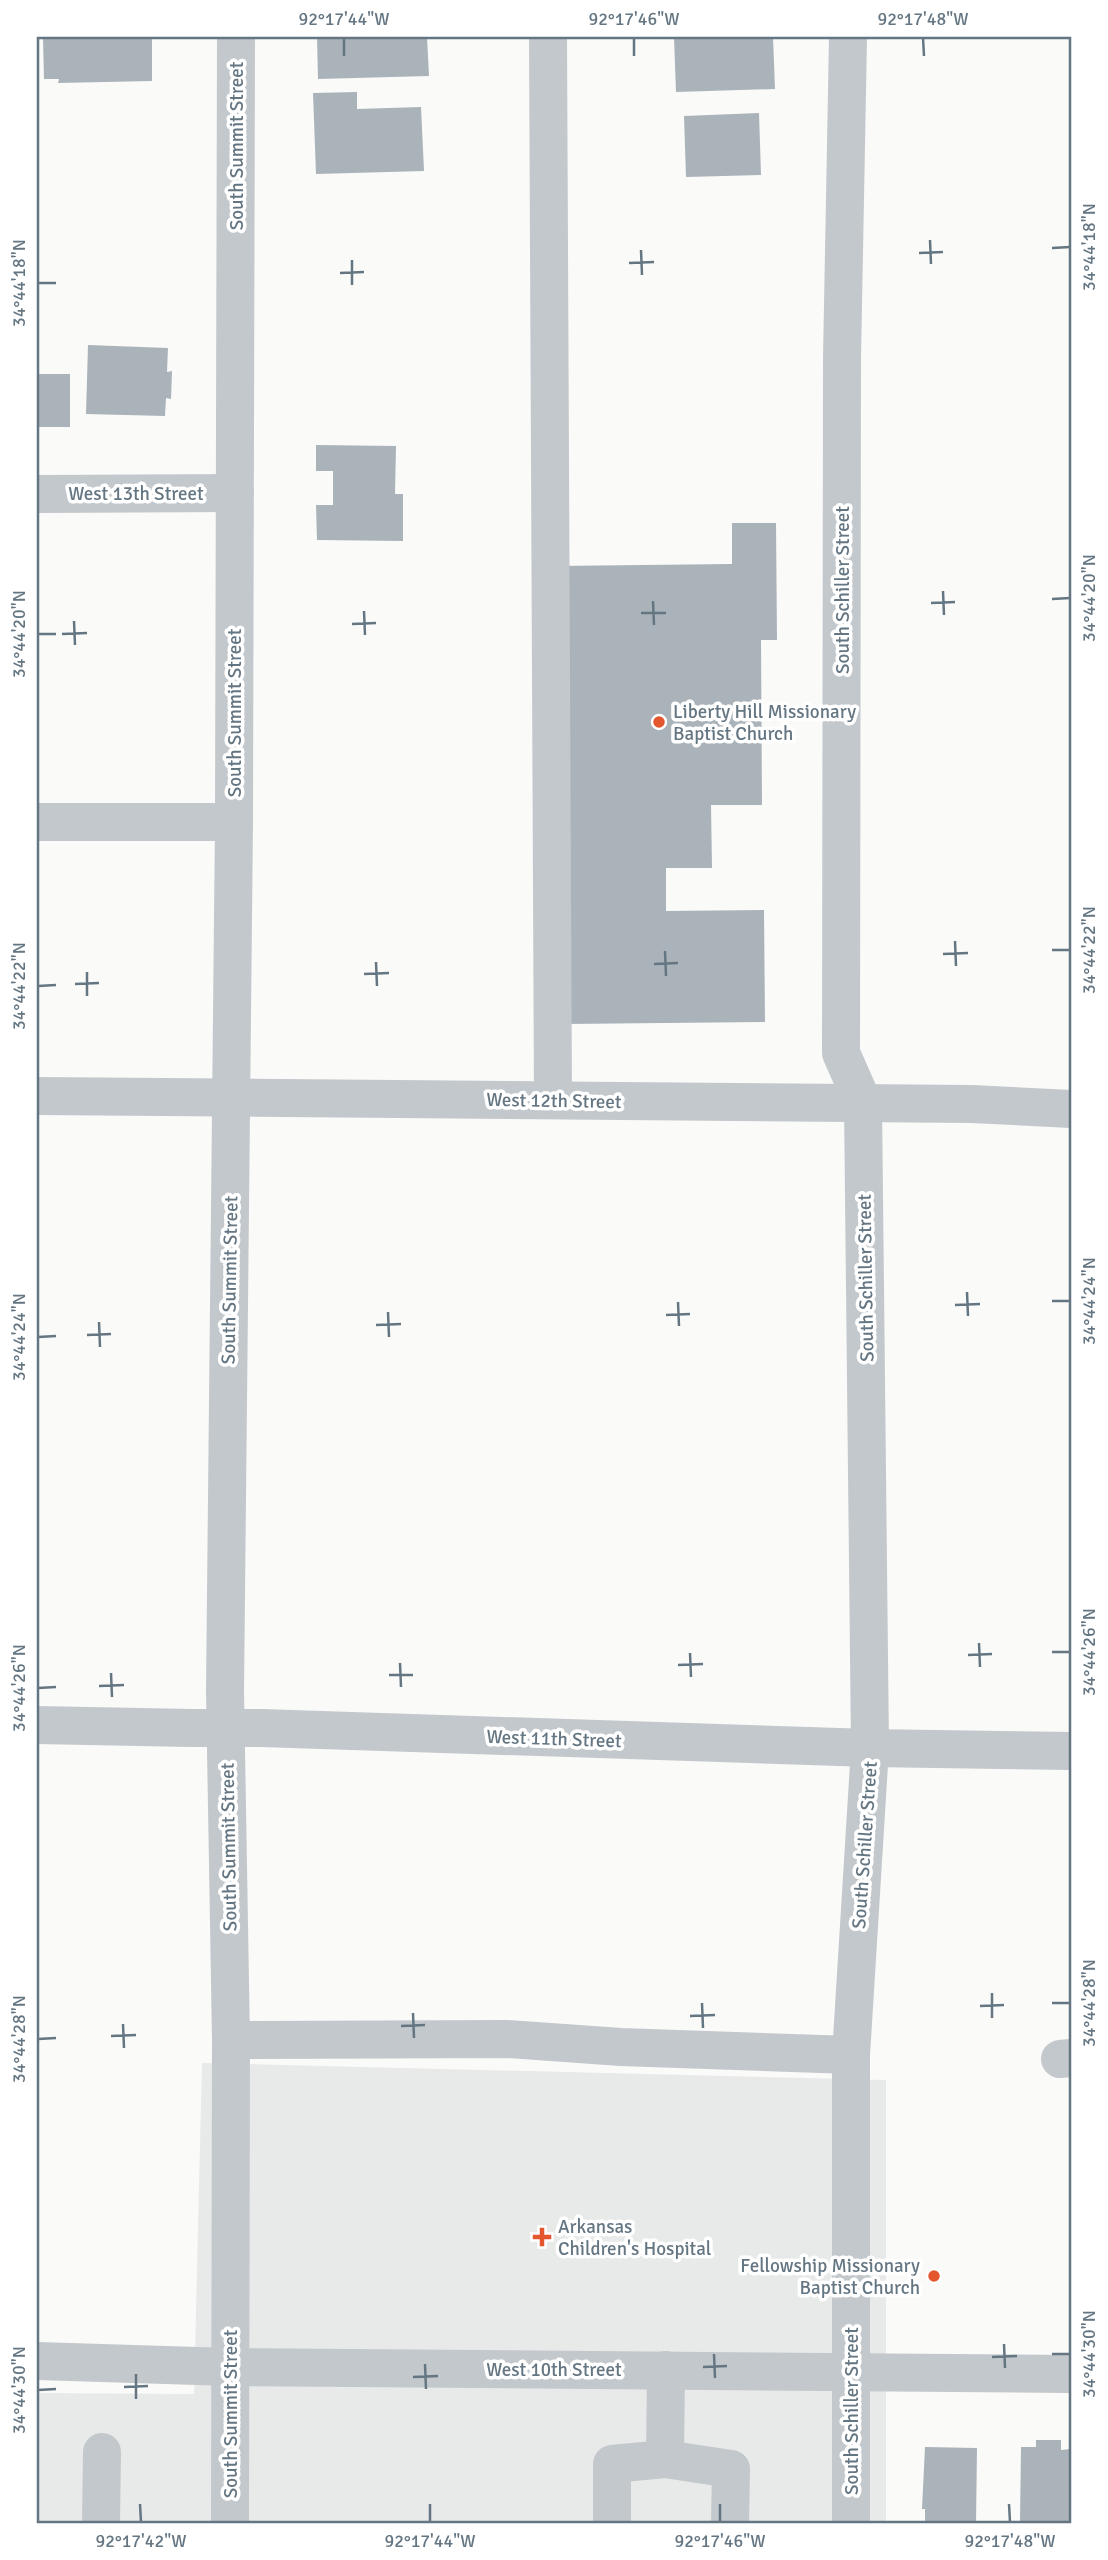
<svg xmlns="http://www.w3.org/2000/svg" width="1108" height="2560" font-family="Signika,sans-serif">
<rect width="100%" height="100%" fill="#fafaf8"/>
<polygon fill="#e8e9e9" points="202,2063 886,2080 886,2523 37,2523 37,2393 194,2394"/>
<g fill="#aab3b9">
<polygon points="55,37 152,37 152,81 58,83 59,79 44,79 43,38"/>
<polygon points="317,37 427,37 429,76 318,79"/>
<polygon points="674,37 773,37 775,89 676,92"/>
<polygon points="357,92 357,109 421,107 424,171 316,174 313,93"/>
<polygon points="759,113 761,175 686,177 684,116"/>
<polygon points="88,345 168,348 167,372 172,371 171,399 166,398 165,416 86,414"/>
<rect x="37" y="374" width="33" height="53"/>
<polygon points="316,445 396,446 395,494 403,494 403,541 317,540 316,505 333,505 333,471 316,471"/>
<polygon points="732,523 776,523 777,640 761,640 762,805 711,805 712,868 666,868 666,911 764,910 765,1022 566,1024 554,566 732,564"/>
<polygon points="1036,2440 1061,2440 1061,2450 1071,2449 1071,2522 1020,2521 1021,2447 1036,2447"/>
<polygon points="925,2447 977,2448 976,2523 925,2523 925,2509 922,2509"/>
</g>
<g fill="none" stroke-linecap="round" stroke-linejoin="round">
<g stroke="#c3c8cc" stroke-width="38">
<polyline points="548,37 553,1100"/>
<polyline points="848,37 842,359 841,1053 863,1103 870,1748 851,2055 851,2523"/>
<polyline points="37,494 235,493"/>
<polyline points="37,822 234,822"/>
<polyline points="37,1096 972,1104 1071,1109"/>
<polyline points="37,1725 191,1728"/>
<polyline points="261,1728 870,1748 1071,1751"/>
<polyline points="231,2040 507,2039 621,2047 851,2055"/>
<polyline points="1060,2059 1071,2058"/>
<polyline points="37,2361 230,2367 1071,2374"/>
<polyline points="665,2459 666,2370"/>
<polyline points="101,2523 102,2452"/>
<polyline points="230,2523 231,2040 225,1691 234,822 236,37"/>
<polyline points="612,2523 612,2464 665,2459 731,2469 730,2523"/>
</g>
<polyline stroke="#c3c8cc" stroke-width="38" points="191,1728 261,1728"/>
</g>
<path fill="none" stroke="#657683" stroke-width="2.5" d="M344,38V56M634,38V56M923,38L924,56M930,240L931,264M1052,248L1070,247M641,250L642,275M919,253L943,252M352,260V285M629,263L654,262M340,273L364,272M38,283H56M943,591L944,615M1052,599L1070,598M653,601L654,625M931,603L955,602M364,611L365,635M641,613H666M74,621L75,645M352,624L376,623M38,634H56M62,634L87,633M955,941L956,966M1052,950H1070M665,951L666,976M943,954L968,953M376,962L377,986M654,964L678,963M87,972V996M364,974L389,973M75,984L99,983M38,986L56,985M967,1292L968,1316M1052,1301H1070M678,1302L679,1326M955,1305L980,1304M388,1312L389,1337M666,1315L690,1314M99,1322L100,1347M376,1325L401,1324M87,1335L111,1334M38,1337L56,1336M979,1643L980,1667M1052,1652H1070M690,1653L691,1677M968,1655L992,1654M400,1663L401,1687M678,1665L703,1664M111,1673L112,1697M389,1675H413M99,1686L124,1685M38,1688L56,1687M992,1993V2018M702,2003L703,2028M1052,2003H1070M980,2006L1004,2005M413,2013L414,2038M690,2016L715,2015M123,2024L124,2048M401,2026L425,2025M111,2036L136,2035M38,2039L56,2038M1004,2344L1005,2368M714,2354L715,2378M1052,2354H1070M992,2357L1017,2356M425,2364L426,2389M703,2367L727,2366M136,2374V2399M413,2377L438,2376M124,2387L148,2386M38,2390L56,2389M140,2504L141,2522M430,2504V2522M720,2504V2522M1009,2504L1010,2522"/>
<g fill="#e4572e" stroke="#fff" stroke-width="2.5">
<circle cx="659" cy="722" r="7"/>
<path d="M538.5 2226.5h7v7h7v7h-7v7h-7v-7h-7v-7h7z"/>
<circle cx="934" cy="2276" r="7"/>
</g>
<g text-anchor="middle" stroke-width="7" stroke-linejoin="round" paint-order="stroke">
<g font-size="19" fill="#657683" stroke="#fff">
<text transform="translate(236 146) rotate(-90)" y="7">South Summit Street</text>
<text x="136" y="500">West 13th Street</text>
<text transform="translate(842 590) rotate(-90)" y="7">South Schiller Street</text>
<text transform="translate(234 713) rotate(-90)" y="7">South Summit Street</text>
<text transform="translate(554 1100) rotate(1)" y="7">West 12th Street</text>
<text transform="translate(865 1278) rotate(-91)" y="7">South Schiller Street</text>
<text transform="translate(229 1280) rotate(-89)" y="7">South Summit Street</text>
<text transform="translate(554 1738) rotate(2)" y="7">West 11th Street</text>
<text transform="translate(864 1845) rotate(-86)" y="7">South Schiller Street</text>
<text transform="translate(228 1847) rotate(-91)" y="7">South Summit Street</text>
<text x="554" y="2376">West 10th Street</text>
<text transform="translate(851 2411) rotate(-90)" y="7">South Schiller Street</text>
<text transform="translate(230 2414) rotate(-90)" y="7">South Summit Street</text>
</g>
<g font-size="19" fill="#657683" stroke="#fff" text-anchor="start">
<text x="673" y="718">Liberty Hill Missionary<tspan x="673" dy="22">Baptist Church</tspan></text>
<text x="558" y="2233">Arkansas<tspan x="558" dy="22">Children's Hospital</tspan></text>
<text x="920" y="2272" text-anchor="end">Fellowship Missionary<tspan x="920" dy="22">Baptist Church</tspan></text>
</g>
</g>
<rect width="1108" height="2560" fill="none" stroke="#ffffff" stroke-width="77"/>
<rect x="38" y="38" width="1032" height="2484" fill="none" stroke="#657683" stroke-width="2.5"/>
<g font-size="18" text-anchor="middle" fill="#657683">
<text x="344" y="25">92°17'44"W</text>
<text x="634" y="25">92°17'46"W</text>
<text x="923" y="25">92°17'48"W</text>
<text transform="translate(1089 247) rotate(-90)" y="6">34°44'18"N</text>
<text transform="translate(19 283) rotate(-90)" y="6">34°44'18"N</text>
<text transform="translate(1089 598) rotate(-90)" y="6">34°44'20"N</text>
<text transform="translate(19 634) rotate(-90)" y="6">34°44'20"N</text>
<text transform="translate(1089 950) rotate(-90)" y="6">34°44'22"N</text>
<text transform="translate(19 986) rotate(-90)" y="6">34°44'22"N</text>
<text transform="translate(1089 1301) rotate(-90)" y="6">34°44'24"N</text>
<text transform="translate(19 1337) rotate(-90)" y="6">34°44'24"N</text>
<text transform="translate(1089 1652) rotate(-90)" y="6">34°44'26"N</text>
<text transform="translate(19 1688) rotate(-90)" y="6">34°44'26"N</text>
<text transform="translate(1089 2003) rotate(-90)" y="6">34°44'28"N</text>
<text transform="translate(19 2039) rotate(-90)" y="6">34°44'28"N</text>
<text transform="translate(1089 2354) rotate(-90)" y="6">34°44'30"N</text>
<text transform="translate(19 2390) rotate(-90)" y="6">34°44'30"N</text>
<text x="141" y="2547">92°17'42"W</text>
<text x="430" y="2547">92°17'44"W</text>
<text x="720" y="2547">92°17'46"W</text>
<text x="1010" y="2547">92°17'48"W</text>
</g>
</svg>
